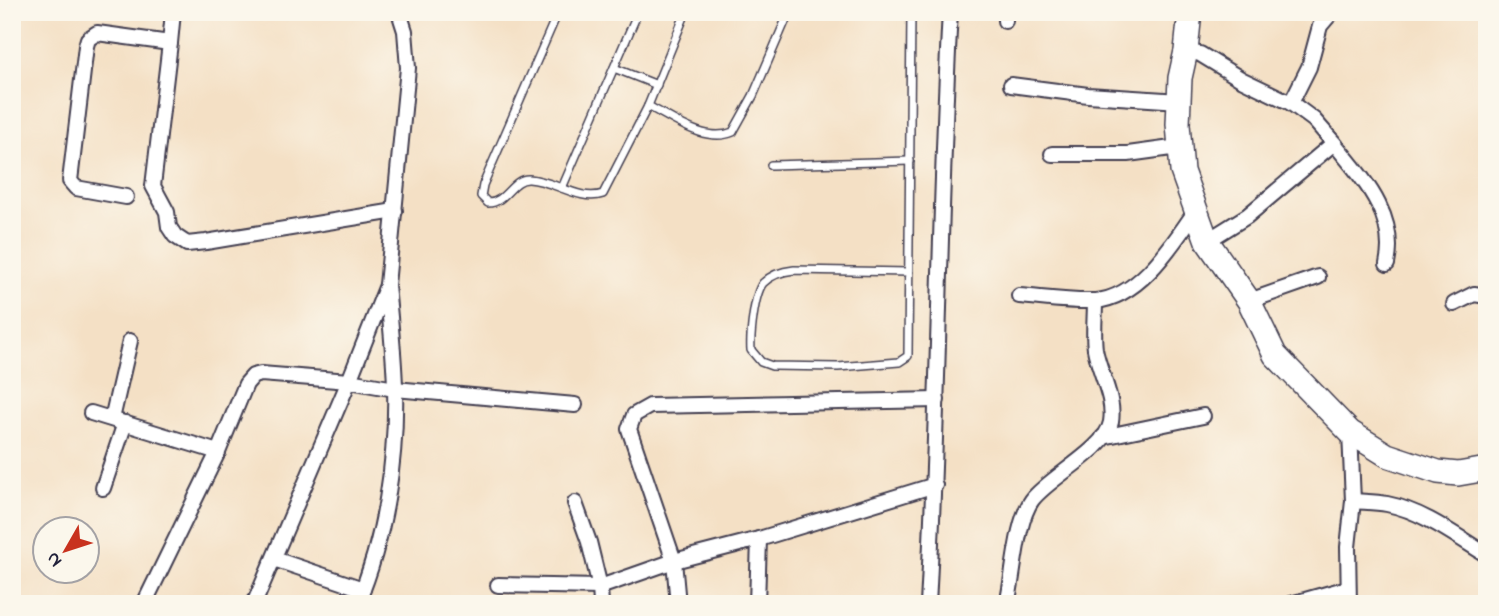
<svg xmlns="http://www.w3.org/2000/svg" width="1499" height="616" font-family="'Indie Flower',sans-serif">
<rect width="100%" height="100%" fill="#fbf7ec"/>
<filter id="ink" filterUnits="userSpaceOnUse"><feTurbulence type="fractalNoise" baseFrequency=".0143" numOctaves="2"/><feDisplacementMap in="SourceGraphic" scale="14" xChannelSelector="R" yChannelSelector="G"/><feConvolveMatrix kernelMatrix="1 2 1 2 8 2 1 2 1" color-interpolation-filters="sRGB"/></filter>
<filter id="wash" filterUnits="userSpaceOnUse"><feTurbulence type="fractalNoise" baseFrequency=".00686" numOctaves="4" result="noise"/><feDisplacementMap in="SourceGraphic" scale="28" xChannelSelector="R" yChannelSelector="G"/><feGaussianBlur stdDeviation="1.57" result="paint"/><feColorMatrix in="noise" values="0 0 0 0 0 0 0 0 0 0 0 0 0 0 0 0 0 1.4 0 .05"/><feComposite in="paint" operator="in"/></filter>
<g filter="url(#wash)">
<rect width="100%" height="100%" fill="#f4e0c5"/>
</g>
<g filter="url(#ink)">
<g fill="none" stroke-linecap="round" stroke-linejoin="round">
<g stroke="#423e50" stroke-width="10">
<g id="service">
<path d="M558,12L483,185L481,196L488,203C506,203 512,178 529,179C554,180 579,202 603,194L648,106L686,12"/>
<polyline points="614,68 657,85"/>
<path d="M648,106C672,118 705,144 733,132L753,96L787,17"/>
<polyline points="771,165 910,161"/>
<polyline points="562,188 638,12"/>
<path d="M909,272L794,270C784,271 771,275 763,283C754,294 750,336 751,350L761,362L772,366L838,367L899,362L908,356L911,12"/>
</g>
</g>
<g stroke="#423e50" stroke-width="18">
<g id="minor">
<polyline points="1005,21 1005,12"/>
<polyline points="170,43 153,186 167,212 169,227 175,236 187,244 206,242 395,211"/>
<polyline points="1186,51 1200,54 1241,79 1291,103 1314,120 1334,143 1247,216 1207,241"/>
<polyline points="1011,85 1088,95 1180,101"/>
<polyline points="1291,103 1309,67 1320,26 1332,12"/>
<path d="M1334,143C1362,178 1398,215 1387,264"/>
<polyline points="1052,154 1128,154 1179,147"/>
<polyline points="126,197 76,188 70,181 86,46 88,39 97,33 170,43 173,12"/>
<polyline points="387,285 408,68 405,31 399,12"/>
<path d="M1019,296C1044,298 1070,302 1095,301C1140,298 1174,242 1197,209"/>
<polyline points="1249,301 1318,277"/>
<polyline points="1454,304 1474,294 1487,296"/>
<polyline points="91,413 218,452"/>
<polyline points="112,419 130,341"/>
<polyline points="1103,437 1203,416"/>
<polyline points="103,488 125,423"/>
<path d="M1353,501C1364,502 1376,502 1387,504C1423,511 1456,536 1487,555"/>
<polyline points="274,559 363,589"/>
<polyline points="498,585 600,587 589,542 575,503"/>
<polyline points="144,604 218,452 246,384 253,376 261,374 349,381 395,389 575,405"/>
<path d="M254,604L349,381L387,285C390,319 394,353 395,387C397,458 385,539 357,604"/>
<polyline points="601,604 600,587 674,561 759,539 935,485"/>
<polyline points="678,604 674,561 629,429 634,415 650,406 937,400"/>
<polyline points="757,604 759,539"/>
<path d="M928,604C939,407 939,209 950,12"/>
<path d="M1007,604C1014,576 1016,522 1032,500C1049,477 1106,450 1111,422C1115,398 1099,372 1095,349C1093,334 1095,316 1095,301"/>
<polyline points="1291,604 1348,588"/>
<polyline points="1349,604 1348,547 1353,501 1350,432"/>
</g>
</g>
<g stroke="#423e50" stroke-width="26">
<polyline id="trunk" points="1190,12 1186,51 1180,78 1178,124 1182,171 1207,241 1249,301 1275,355 1350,432 1387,455 1438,472 1458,474 1487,469"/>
</g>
<use href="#service" stroke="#fff" stroke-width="7"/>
<use href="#minor" stroke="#fff" stroke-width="14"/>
<use href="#trunk" stroke="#fff" stroke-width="23"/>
</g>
</g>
<rect width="1499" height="616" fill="none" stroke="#fbf7ec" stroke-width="42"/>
<g transform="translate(66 550) rotate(231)"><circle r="33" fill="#fbf7ec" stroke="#a4a2a5" stroke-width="2"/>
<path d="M0-5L12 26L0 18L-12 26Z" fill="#c8321e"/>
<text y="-10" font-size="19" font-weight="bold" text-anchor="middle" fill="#22223b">N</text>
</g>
</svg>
